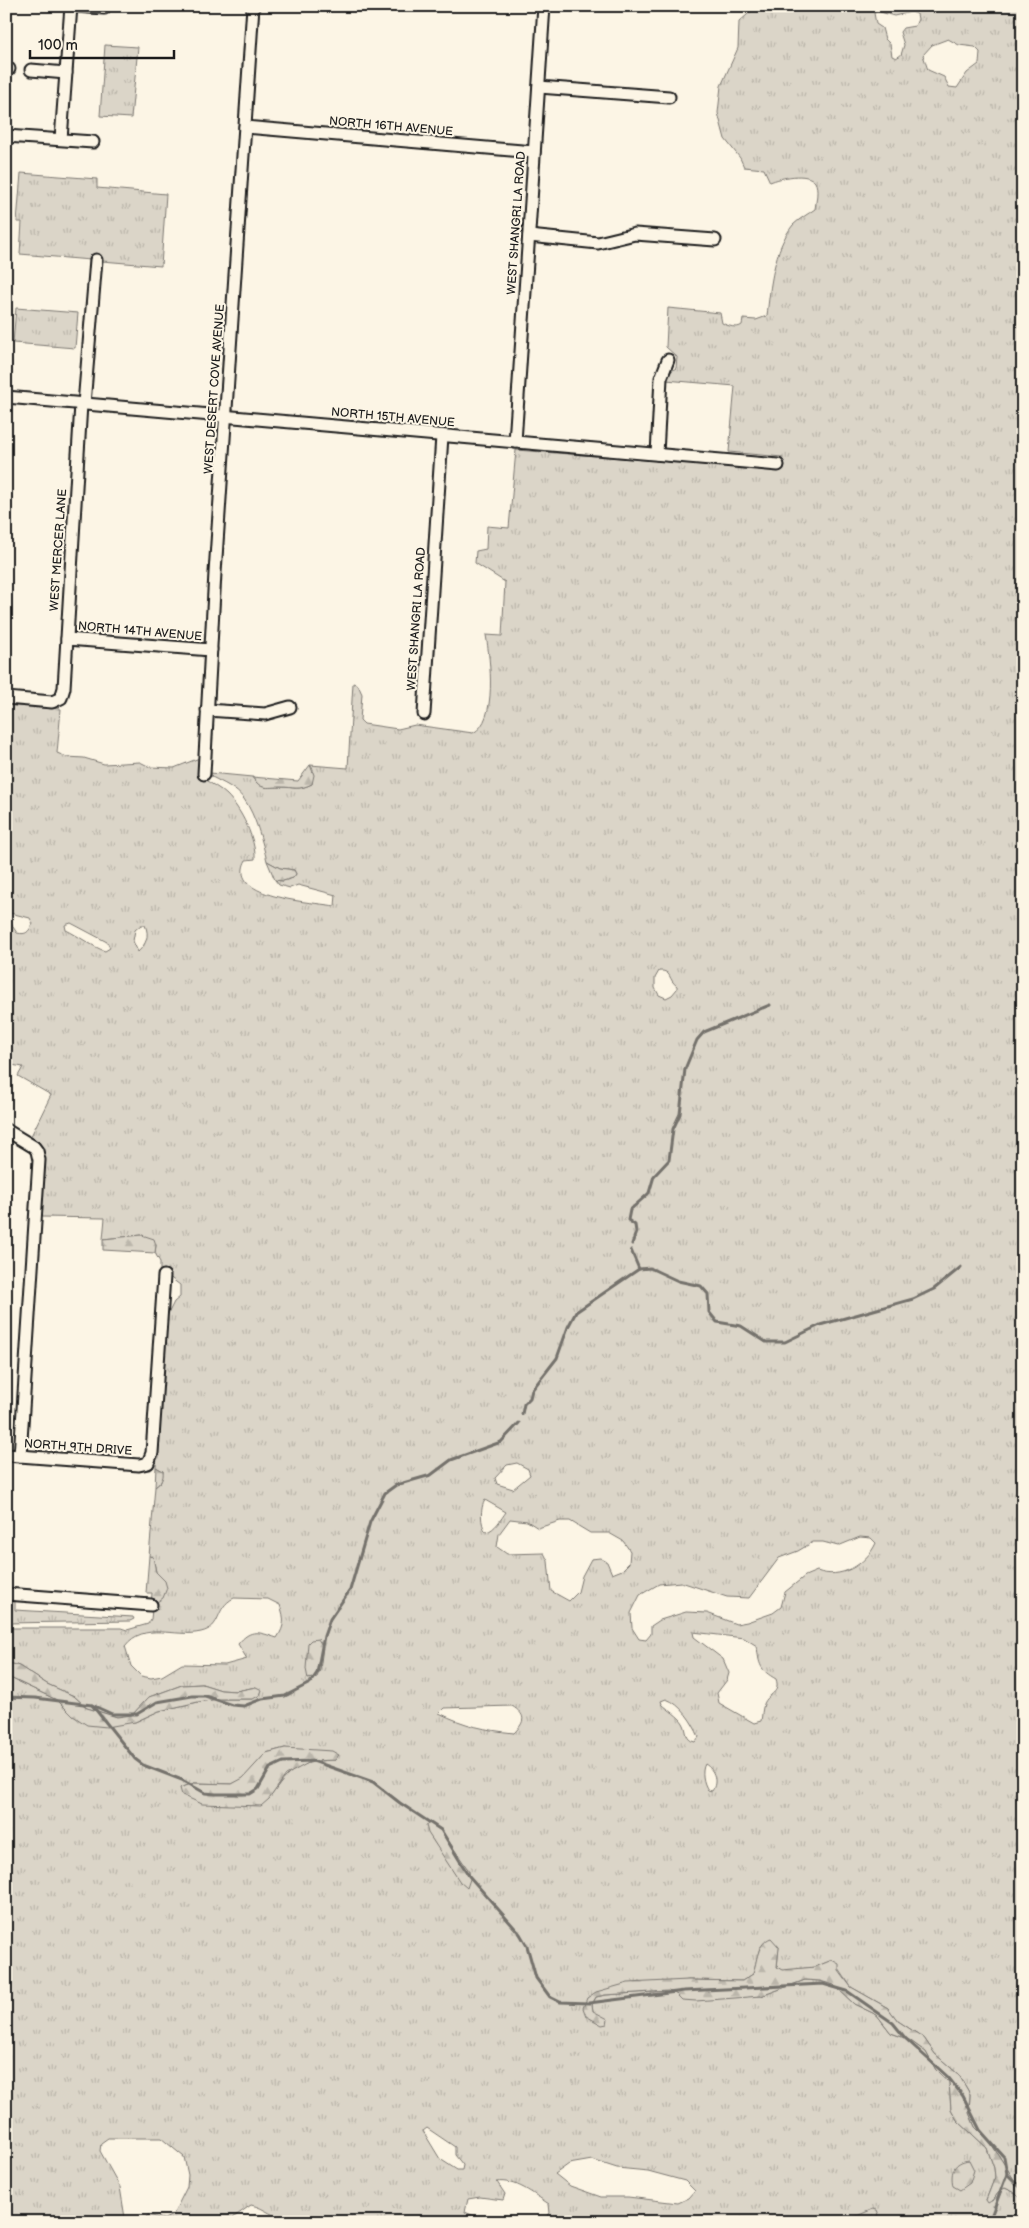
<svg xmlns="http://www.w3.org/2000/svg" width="1029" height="2228" font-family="'Balsamiq Sans',sans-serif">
<defs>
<pattern id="grass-tufts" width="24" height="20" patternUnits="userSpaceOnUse" patternTransform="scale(1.25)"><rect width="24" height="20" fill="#dbd5c8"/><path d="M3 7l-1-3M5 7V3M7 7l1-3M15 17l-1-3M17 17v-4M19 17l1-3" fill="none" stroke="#bbb6ab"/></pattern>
<pattern id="forest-firs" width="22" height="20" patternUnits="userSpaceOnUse" patternTransform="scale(1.25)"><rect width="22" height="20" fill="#dbd5c8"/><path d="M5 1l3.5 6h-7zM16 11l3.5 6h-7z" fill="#bbb6ab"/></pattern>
</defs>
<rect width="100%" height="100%" fill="#fcf5e5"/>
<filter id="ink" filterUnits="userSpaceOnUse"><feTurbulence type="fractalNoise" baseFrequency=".02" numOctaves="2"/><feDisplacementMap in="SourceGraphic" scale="10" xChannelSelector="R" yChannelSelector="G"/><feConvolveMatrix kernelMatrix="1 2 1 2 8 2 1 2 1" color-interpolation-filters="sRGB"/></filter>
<g filter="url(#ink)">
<g fill="url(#grass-tufts)" stroke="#7c7872" fill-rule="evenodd">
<path d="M757,6H1023V2188L1013,2178L990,2142L975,2127L969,2113L970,2094L959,2075L935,2054L924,2038L898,2021L888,2008L851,1987L833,1960L815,1967L782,1971L777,1967L779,1947H760L753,1974L742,1981L688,1980L587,1998L593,2011L592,2005L596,1997L605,1995L668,1991L676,1994L738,1997L761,1996L805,1980L820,1981L834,1985L854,2004L877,2015L891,2033L908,2039L926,2052L936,2070L949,2082L951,2109L957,2120L987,2148L994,2168L995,2177L986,2200L992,2201L1000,2190L1005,2188L1016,2193L1023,2200V2222H870L879,2215L846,2219L843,2222H542L550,2213L549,2204C533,2194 516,2179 497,2182L505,2194L503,2200L480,2197L468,2199L465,2212L488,2222H291L289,2219C272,2218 266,2208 251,2205L234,2217L232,2222H142L148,2215L164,2219L173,2215L187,2187L188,2175L184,2157L161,2138H108L101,2143L100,2151L120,2187L125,2218L122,2222H6V1676L57,1700L73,1716L135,1722L159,1711L198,1702L217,1699H252L256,1687L236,1691L221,1690L202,1684L182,1685L149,1697L132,1715L117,1717L87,1708L74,1696L47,1684L19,1666L6,1662V1628H121L127,1630L148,1624L151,1619L156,1572L153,1557L149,1556L155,1487L161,1482L163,1471L156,1467L165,1320L174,1302L180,1297V1285L168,1276L160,1275V1262L155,1253L156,1245L142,1235L103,1239L105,1218L42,1217L44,1151L30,1138L51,1095L18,1076L23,1067L6,1064V922L11,924L17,933C27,935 28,932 33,924L30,918L6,912V705L61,709L57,753L67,757L84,758L104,764L140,762L150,767L174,768L202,757L204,779C211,784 220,788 227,795C241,809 256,839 255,859L246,860C225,899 314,902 335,906L336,895L298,885L290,888L279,885L275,880L283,881L293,878L296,874L294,870L280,868L267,861C262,841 256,816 244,799C236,788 223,783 212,777L210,773L252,777C262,791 266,787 280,787C295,787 297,791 312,784L313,769L310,765L348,768L353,683L358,685L362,694L360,720L364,724L398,729L415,725L473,733C498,721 490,659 486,635L502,636L505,582L475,563L476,551L486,549L487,526L509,528L516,450L782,470V457L729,452L735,386L666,380L670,372L676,368L677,357L666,347L668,308L720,313L722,323C728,326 737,329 742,325L743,319L756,320L767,316C770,288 774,248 793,225C799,219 808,214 815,209C816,202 819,188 815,182C807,171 780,178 770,182L764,169L744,167L740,158L725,139L718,113L721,86L738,48L739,22ZM877,11L894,16L911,12L917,14L918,19L915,26L903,28L900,32L904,45L901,55L896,58L892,56L890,44L885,39L882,28L876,24L874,13ZM948,39L959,45L975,47L980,52L979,64L967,73L957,88L949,87L944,77L928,70L923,55L932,45ZM71,923L107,942L110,948L105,951C95,948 77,935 66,930L65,925ZM141,925H145C150,936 146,944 138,952L133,941L135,930ZM659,971C672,970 668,980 677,986V989L672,995L666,998L659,995L655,988V978ZM517,1463L528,1469L530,1475L513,1489L497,1484L495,1478L507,1465ZM485,1500L506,1512C501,1519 495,1530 486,1532C480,1524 480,1508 485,1500ZM510,1519L527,1521L538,1528L560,1521H570L590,1533H609L623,1541L630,1551L629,1563L622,1570L612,1574L607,1562L600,1558L591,1559L582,1576L578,1592L569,1601L551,1591L548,1561L544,1553L507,1554L497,1547L499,1534ZM860,1537L871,1538L876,1543C866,1565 840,1580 817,1571L805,1576L785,1592L781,1607L773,1613L747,1622L736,1624L707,1613L686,1612L660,1620L651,1626V1634L646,1640L639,1639L632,1628L631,1613L640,1595L659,1584L681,1582L727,1597L749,1598L779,1558L798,1551L813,1542H823L838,1546ZM234,1598L268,1599L280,1605C285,1619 285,1626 277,1638C259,1632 251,1628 238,1644L247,1659L225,1665L182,1664L162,1676L151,1678L141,1676L131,1666L125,1646C144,1621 175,1638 201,1632C223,1627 214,1608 234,1598ZM693,1632L744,1638L757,1646C759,1665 760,1670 776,1679C781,1694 768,1693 764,1704C762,1709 762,1716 761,1721L754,1723L719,1703L717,1693L727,1680L729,1673L723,1659L694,1637ZM666,1699C681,1704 693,1723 699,1737L695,1742C684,1740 688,1731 683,1723C679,1716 668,1710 662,1704L661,1701ZM512,1706C526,1715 526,1721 514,1733C485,1730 466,1726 439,1713L444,1708ZM285,1748L335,1760C298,1761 290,1769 269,1799L180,1788L194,1783L232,1784L243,1779L266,1753ZM705,1764C715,1770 718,1782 712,1791L708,1790C703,1783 701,1771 705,1764ZM427,2128L455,2147V2155L463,2165L462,2170H457L440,2159L423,2131ZM592,2160L617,2168L648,2171L685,2181L695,2191L689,2198L678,2203L628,2197H601L570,2186L555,2174L569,2164Z"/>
<polygon points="105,45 138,47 131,118 100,116"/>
<polygon points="21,173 97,179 97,188 166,194 161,266 20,254 22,222 17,222"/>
<polygon points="16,308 78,313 75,348 13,343"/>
<polygon points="6,1597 15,1598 15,1610 133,1617 134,1619 130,1621 6,1623"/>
</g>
<g fill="url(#forest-firs)" stroke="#7c7872">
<path d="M310,765L314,775L312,784C297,791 295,787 280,787C266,787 262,791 252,777L298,781Z"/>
<polygon points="267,861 280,868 294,870 296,874 293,878 283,881 275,880"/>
<polygon points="142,1235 154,1239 156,1245 155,1253 103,1250 103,1239"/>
<path d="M156,1467L163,1471C164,1479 161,1482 155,1487Z"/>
<polygon points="149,1556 153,1557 156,1572 165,1581 167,1588 163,1598 151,1606 152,1593 146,1593"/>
<polygon points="318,1639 323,1647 320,1670 317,1677 308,1679 306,1669 308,1643 311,1640"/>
<polygon points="6,1662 19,1666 47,1684 74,1696 87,1708 117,1717 132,1715 149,1697 182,1685 202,1684 221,1690 236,1691 256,1687 262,1690 260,1695 253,1699 217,1699 198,1702 159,1711 135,1722 107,1727 87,1725 73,1716 57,1700 6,1676"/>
<polygon points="285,1748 332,1751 339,1755 335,1760 312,1761 286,1775 269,1799 261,1806 202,1804 182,1795 180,1788 194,1783 232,1784 243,1778 266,1753"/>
<polygon points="431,1823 442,1831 469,1871 470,1879 467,1888 460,1882 428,1833 426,1825"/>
<path d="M771,1938L779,1947L777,1967L782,1970L815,1967L832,1960L839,1964V1971L851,1987L888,2008L898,2021L924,2038L935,2054L959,2075L970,2094L969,2113L975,2127L990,2142L1013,2178L1023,2188V2200L1016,2193L1005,2188C997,2191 995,2200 988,2203L986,2200L995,2177L994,2168L987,2148L957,2120L951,2109L949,2082L936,2070L926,2052L908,2039L891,2033L877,2015L854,2004L834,1985L820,1981L805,1980L761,1996L696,2001L682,2000L676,1994L668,1991L605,1995L596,1997L592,2004L593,2011L608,2019L607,2024L602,2025L586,2016L583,2008L587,1998L596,1992L628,1983L688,1980L742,1981L753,1974C757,1961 757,1943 771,1938Z"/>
<path d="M969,2160L974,2170L970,2183L960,2190L953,2186C950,2171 954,2162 969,2160Z"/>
<polygon points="873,2209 877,2210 879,2215 870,2222 843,2222"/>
</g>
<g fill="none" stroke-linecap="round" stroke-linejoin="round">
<g stroke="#75726c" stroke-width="3">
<polyline points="632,1244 636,1232 635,1225 628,1220 630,1210 649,1193 654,1176 669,1160 673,1129 680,1114 685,1069 697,1040 704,1032 770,1005"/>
<polyline points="631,1250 639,1269"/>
<polyline points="522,1414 524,1404 530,1398 532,1390 557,1358 568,1327 576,1312 639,1269 650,1268 678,1281 701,1286 708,1294 709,1312 717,1322 741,1326 766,1342 785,1342 820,1325 913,1299 934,1289 961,1267"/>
<polyline points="6,1697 35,1698 92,1705 112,1714 137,1714 157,1702 192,1696 205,1696 232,1705 244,1706 262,1699 285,1696 310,1683 317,1673 324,1636 330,1619 350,1590 370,1522 385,1493 396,1485 431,1475 451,1460 501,1442 519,1423"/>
<polyline points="92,1705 135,1759 143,1765 182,1780 205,1793 216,1794 250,1794 258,1789 270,1768 283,1762 313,1761 373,1782 400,1803 441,1830 469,1876 520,1934 527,1946 536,1978 550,1997 560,2002 589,2003 684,1991 823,1984 847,1991 893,2023 906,2039 948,2077 963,2096 980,2130 1004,2157 1007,2174 989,2222"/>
<polyline points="1007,2174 1023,2190"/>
</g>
<g stroke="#1c1c1c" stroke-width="15">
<g id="minor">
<polyline points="75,6 104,8"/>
<polyline points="6,69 9,69"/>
<polyline points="31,70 66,73"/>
<polyline points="539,87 669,97"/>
<polyline points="245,127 534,152"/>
<polyline points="6,136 93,142"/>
<polyline points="61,139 71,6"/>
<polyline points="529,236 598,243 635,234 715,240"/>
<polyline points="6,397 778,465"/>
<polyline points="84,404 96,260"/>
<polyline points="515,442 544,6"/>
<polyline points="657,454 661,378 668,360"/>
<polyline points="67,639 211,650"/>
<polyline points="6,698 52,702 61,698 64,688 81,404"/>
<polyline points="207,710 265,714 290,707"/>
<polyline points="424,714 442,436"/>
<polyline points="204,774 215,573 253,6"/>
<polyline points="6,1130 34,1147 37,1151 39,1160 20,1456"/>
<polyline points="6,1455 139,1465 148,1463 152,1453 164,1276"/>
<polyline points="6,1594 151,1605"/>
</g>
</g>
<use href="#minor" stroke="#fcf5e5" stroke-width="11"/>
</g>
</g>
<g text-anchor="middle" stroke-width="4" stroke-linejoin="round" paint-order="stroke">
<g font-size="12" fill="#1c1c1c" stroke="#fcf5e5">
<text transform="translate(391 126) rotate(5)" y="4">NORTH 16TH AVENUE</text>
<text transform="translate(516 223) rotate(-86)" y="4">WEST SHANGRI LA ROAD</text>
<text transform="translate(214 389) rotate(-86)" y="4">WEST DESERT COVE AVENUE</text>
<text transform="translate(393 417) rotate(5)" y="4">NORTH 15TH AVENUE</text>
<text transform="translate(58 550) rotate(-86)" y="4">WEST MERCER LANE</text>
<text transform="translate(416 619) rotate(-86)" y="4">WEST SHANGRI LA ROAD</text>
<text transform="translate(140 631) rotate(5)" y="4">NORTH 14TH AVENUE</text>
<text transform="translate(78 1447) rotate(4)" y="4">NORTH 9TH DRIVE</text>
</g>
</g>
<rect width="1029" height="2228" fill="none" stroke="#fcf5e5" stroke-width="25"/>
<rect x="12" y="12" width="1004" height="2203" fill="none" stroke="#1c1c1c" stroke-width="2" filter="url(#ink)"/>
<path d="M30 50v8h144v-8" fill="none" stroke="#1c1c1c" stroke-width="2.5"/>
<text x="38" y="50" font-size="15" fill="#1c1c1c" stroke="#fcf5e5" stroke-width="4" paint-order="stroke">100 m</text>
</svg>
